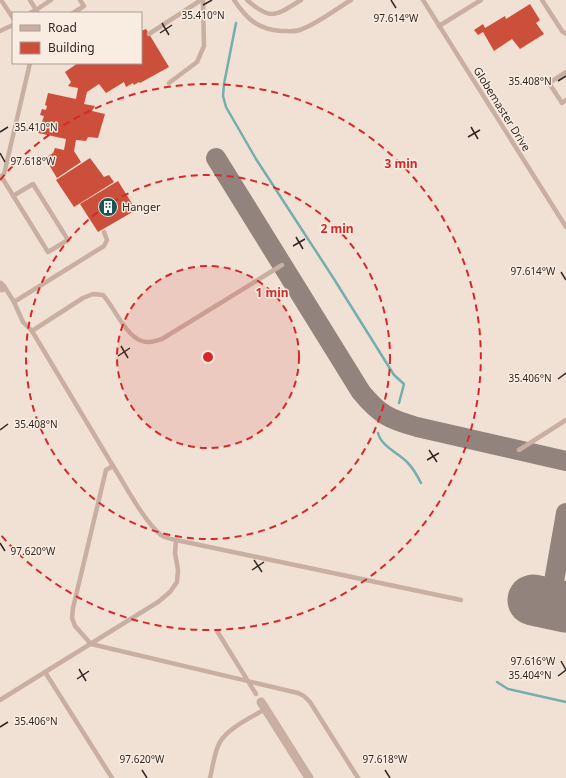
<svg xmlns="http://www.w3.org/2000/svg" width="566" height="778" font-family="'Noto Sans',sans-serif">
<rect width="100%" height="100%" fill="#f1e1d5"/>
<g fill="none" stroke-linecap="round" stroke-linejoin="round">
<g stroke="#73afac" stroke-width="2.5">
<polyline points="236,23 224,84 223,96 226,107 256,159 334,279 394,375 404,384 399,403"/>
<path d="M378,433C381,446 398,453 407,462C413,468 417,475 421,483"/>
<polyline points="497,682 508,689 566,702"/>
</g>
<g stroke="#92847c" stroke-width="20">
<path d="M216,158L361,392C380,415 389,419 417,427L566,461"/>
<polyline points="550,604 566,513"/>
</g>
<polyline stroke="#92847c" stroke-width="51" points="533,600 566,607"/>
</g>
<g fill="#cb4f3a">
<polygon points="530,4 540,20 536,23 544,34 520,49 512,39 494,51 483,32 478,35 474,30 483,24 485,28 505,16 506,19"/>
<polygon points="146,29 169,67 140,83 139,82 134,85 133,83 126,87 124,82 106,93 99,84 87,92 84,104 95,106 92,111 105,114 98,138 88,137 86,141 76,140 74,151 81,162 57,178 45,158 53,153 55,148 64,150 66,139 38,133 44,116 40,115 42,109 46,110 47,106 45,105 48,93 76,99 78,88 68,86 71,82 65,72 78,63 141,63 141,31"/>
<polygon points="90,158 104,177 109,175 114,182 74,207 56,180"/>
<polygon points="118,181 136,210 98,232 80,204"/>
</g>
<g fill="none" stroke-linecap="round" stroke-linejoin="round">
<g stroke="#c9afa1" stroke-width="4.5">
<polyline points="1,0 13,18"/>
<polyline points="30,0 36,10 51,0"/>
<path d="M234,0C247,19 257,29 281,31C287,31 294,32 300,30C317,24 336,9 351,0"/>
<path d="M247,0C271,21 275,16 301,0"/>
<polyline points="423,0 566,227"/>
<polyline points="542,0 562,31 566,34"/>
<polyline points="30,13 36,10 38,13"/>
<polyline points="73,13 84,6 80,0"/>
<polyline points="439,26 481,0"/>
<polyline points="0,31 13,25"/>
<polyline points="149,34 201,0"/>
<polyline points="566,72 549,83 562,103 566,100"/>
<polyline points="169,83 197,62 204,46 203,0"/>
<polyline points="1,176 48,252 68,240 33,184 13,196"/>
<polyline points="0,177 4,174 30,63"/>
<polyline points="4,286 14,302 23,322 32,331 113,466 106,470 73,608 72,618 75,626 91,644 298,693 304,696 310,702 358,778"/>
<polyline points="14,302 104,246 107,240 104,232"/>
<path d="M32,331L83,298L93,294L103,295C116,309 128,344 150,342C154,342 158,340 162,339L282,265"/>
<polyline points="519,450 566,420"/>
<polyline points="176,540 461,600"/>
<polyline points="217,631 256,694"/>
<polyline points="45,672 112,778"/>
<path d="M0,700L158,602L170,592L177,582L178,570L175,553L176,540C171,539 165,538 161,535C143,520 126,486 113,466"/>
<path d="M210,778C213,767 214,752 220,742C228,728 252,717 265,709"/>
</g>
<g stroke="#c9afa1" stroke-width="9">
<polyline points="0,285 2,288"/>
<polyline points="261,702 309,778"/>
</g>
</g>
<path fill="none" stroke="#332724" stroke-width="1.5" d="M391,0L396,8M203,5L212,0M162,23L169,35M160,33L172,25M558,81L566,76M471,127L478,139M0,132L8,127M468,137L480,130M0,153L5,162M296,237L303,249M293,246L305,239M561,272L566,280M121,346L128,358M118,356L130,348M558,379L566,373M0,430L8,424M429,450L437,462M427,460L439,453M0,543L5,551M254,560L262,572M252,570L264,562M561,661L566,670M79,669L86,681M558,676L566,670M77,679L89,671M0,727L8,722M142,770L147,778M385,770L390,778"/>
<circle cx="208" cy="357" r="91" fill="#d62828" fill-opacity=".12"/>
<g fill="none" stroke="#d62828" stroke-width="2" stroke-dasharray="7 5">
<circle cx="208" cy="357" r="91"/>
<circle cx="208" cy="357" r="182"/>
<path d="M0 180A273 273 0 1 1 0 534"/>
</g>
<defs>
<g id="building-disc" transform="scale(1)"><circle r="9.5" fill="#195554" stroke="#f9ece1"/><path d="M-4-6H4V6H1V3H-1V6H-4ZM-2.5-4.3h1.7v1.8h-1.7ZM.8-4.3h1.7v1.8H.8ZM-2.5-1h1.7V.8h-1.7ZM.8-1h1.7V.8H.8Z" fill="#fff"/></g>
</defs>
<g fill-rule="evenodd">
<use href="#building-disc" x="108" y="207"/>
</g>
<g text-anchor="middle" stroke-width="3" stroke-linejoin="round" paint-order="stroke">
<g font-size="11" fill="#332724" stroke="#f9ece1">
<text transform="translate(502 109) rotate(58)" y="4">Globemaster Drive</text>
</g>
<g font-size="11" fill="#332724" stroke="#f9ece1" text-anchor="start">
<text x="122" y="211">Hanger</text>
</g>
</g>
<g font-size="10" text-anchor="middle" fill="#332724" stroke="#f9ece1" stroke-width="3" stroke-linejoin="round" paint-order="stroke">
<text x="203" y="19">35.410°N</text>
<text x="396" y="22">97.614°W</text>
<text x="530" y="85">35.408°N</text>
<text x="36" y="131">35.410°N</text>
<text x="33" y="165">97.618°W</text>
<text x="533" y="275">97.614°W</text>
<text x="530" y="382">35.406°N</text>
<text x="36" y="428">35.408°N</text>
<text x="33" y="555">97.620°W</text>
<text x="533" y="665">97.616°W</text>
<text x="530" y="679">35.404°N</text>
<text x="36" y="725">35.406°N</text>
<text x="142" y="763">97.620°W</text>
<text x="385" y="763">97.618°W</text>
</g>
<circle cx="208" cy="357" r="6" fill="#d62828" stroke="#f9ece1" stroke-width="2"/>
<g font-size="12" text-anchor="middle" font-weight="bold" fill="#d62828" stroke="#f9ece1" stroke-width="3" stroke-linejoin="round" paint-order="stroke">
<text x="401" y="168">3 min</text>
<text x="337" y="233">2 min</text>
<text x="272" y="297">1 min</text>
</g>
<rect x="12" y="12" width="130" height="52" fill="#f9ece1" stroke="#aa9d95"/>
<rect x="20" y="25" width="20" height="6" fill="#c9afa1" stroke="#aa9d95"/>
<text x="48" y="32" font-size="12" fill="#332724">Road</text>
<rect x="20" y="42" width="20" height="12" fill="#cb4f3a" stroke="#aa9d95"/>
<text x="48" y="52" font-size="12" fill="#332724">Building</text>
</svg>
